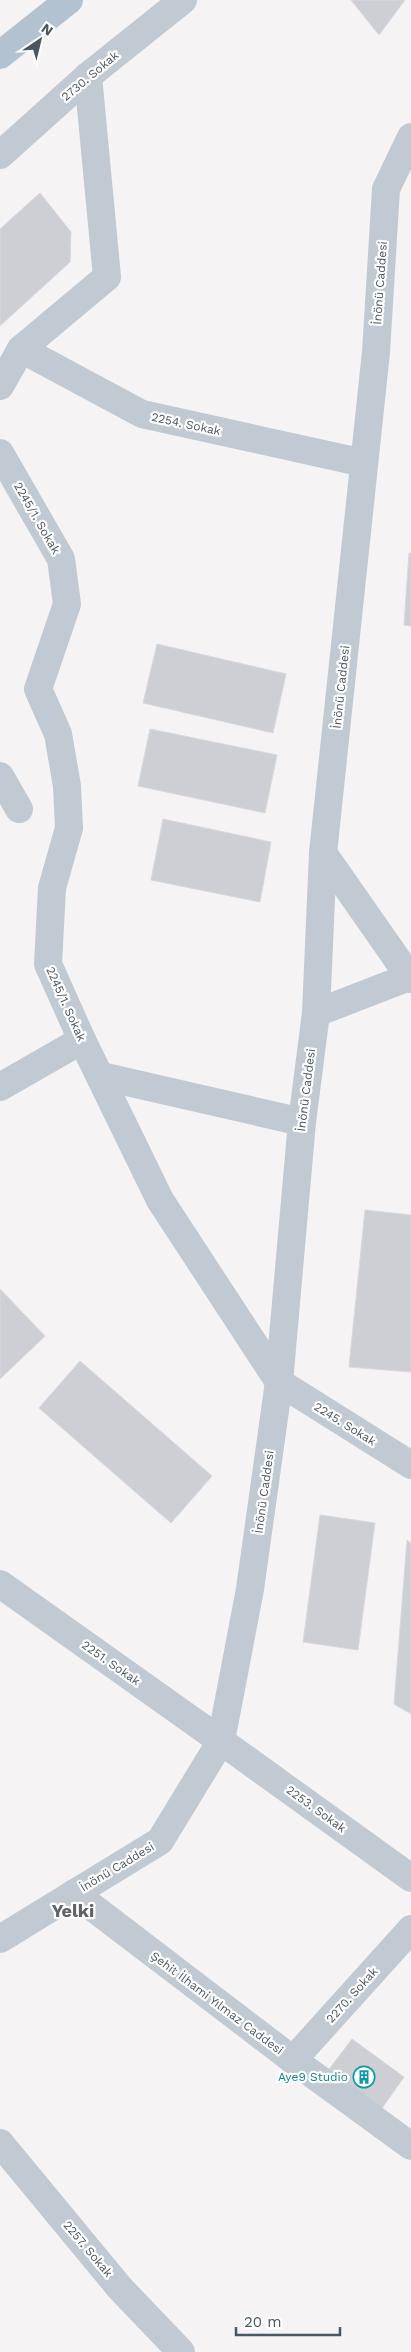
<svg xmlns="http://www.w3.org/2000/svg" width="411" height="2352" font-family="'Work Sans',sans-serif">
<rect width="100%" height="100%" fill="#f5f3f3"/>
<g fill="#cdcfd5" stroke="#d7d9de">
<polygon points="351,0 405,0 379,35"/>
<polygon points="40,193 71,232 70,262 0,326 0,229"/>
<polygon points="409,553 411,554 411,626 404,625"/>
<polygon points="157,644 286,674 273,733 143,703"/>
<polygon points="150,729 277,755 265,813 138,786"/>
<polygon points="163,819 271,842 260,902 151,880"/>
<polygon points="365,1210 411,1215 411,1372 349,1367"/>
<polygon points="0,1289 45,1336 0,1379"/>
<polygon points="80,1361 212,1476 171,1523 39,1408"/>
<polygon points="320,1515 375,1523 358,1650 303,1642"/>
<polygon points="407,1540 411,1543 411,1714 394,1704"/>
<polygon points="352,2039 404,2077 378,2114 324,2076"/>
</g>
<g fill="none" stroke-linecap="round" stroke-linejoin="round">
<g stroke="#c1cad2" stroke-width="28">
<polyline points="0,155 88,76 183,0"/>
<polyline points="21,349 142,414 364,463"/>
<polyline points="0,386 21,349 107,277 88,76"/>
<polyline points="0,453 61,559 67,604 38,689 58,734 67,786 69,828 52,888 48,964 82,1040 160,1200 279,1382 411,1465"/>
<polyline points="0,776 19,809"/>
<polyline points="101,1076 302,1122"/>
<polyline points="0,1087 82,1040"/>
<polyline points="221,1741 411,1878"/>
<polyline points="293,2060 411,1929"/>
<polyline points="0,2143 119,2287 181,2352"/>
</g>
<g stroke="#c1cad2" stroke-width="28">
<polyline points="323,853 411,979"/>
<polyline points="316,1013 409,977"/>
<polyline points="0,1584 221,1741"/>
<polyline points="74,1893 293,2060 411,2146"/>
<polyline points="0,1939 160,1841 221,1741 250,1589 279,1382 302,1122 316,1013 323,853 376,352 386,189 411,137"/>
</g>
<polyline stroke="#b3c2d1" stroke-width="28" points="0,55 69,0"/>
</g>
<defs>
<g id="building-ring" transform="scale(1.125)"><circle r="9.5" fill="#fff" stroke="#0f9aa8" stroke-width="1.5"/><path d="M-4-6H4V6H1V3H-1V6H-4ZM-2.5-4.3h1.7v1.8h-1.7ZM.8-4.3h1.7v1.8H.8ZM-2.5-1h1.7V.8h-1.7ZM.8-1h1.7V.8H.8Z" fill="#0f9aa8"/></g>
</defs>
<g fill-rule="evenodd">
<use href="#building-ring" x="364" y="2077"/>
</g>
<g text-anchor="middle" stroke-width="4.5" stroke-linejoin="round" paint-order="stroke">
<g font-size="12" fill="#4a5661" stroke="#fff">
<text transform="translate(90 76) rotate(-40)" y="4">2730. Sokak</text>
<text transform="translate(380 283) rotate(-86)" y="4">İnönü Caddesi</text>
<text transform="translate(186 424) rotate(12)" y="4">2254. Sokak</text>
<text transform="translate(37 518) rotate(60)" y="4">2245/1. Sokak</text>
<text transform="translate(341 687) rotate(-84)" y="4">İnönü Caddesi</text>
<text transform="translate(66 1004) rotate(66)" y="4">2245/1. Sokak</text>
<text transform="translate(306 1090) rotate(-83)" y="4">İnönü Caddesi</text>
<text transform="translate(345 1424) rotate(32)" y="4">2245. Sokak</text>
<text transform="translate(264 1492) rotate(-82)" y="4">İnönü Caddesi</text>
<text transform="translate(111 1663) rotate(35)" y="4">2251. Sokak</text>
<text transform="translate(316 1809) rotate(36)" y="4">2253. Sokak</text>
<text transform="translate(117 1867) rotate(-31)" y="4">İnönü Caddesi</text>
<text transform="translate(352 1995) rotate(-48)" y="4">2270. Sokak</text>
<text transform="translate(217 2003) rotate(37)" y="4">Şehit İlhami Yılmaz Caddesi</text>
<text transform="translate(88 2249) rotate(50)" y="4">2257. Sokak</text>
</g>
<g font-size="12" fill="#0d838f" stroke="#fff" text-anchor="end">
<text x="348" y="2081">Aye9 Studio</text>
</g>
<g font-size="18" font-weight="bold" fill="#5f6368" stroke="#fff">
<text x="73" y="1917">Yelki</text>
</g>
</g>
<g transform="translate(40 40) rotate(35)" stroke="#ffffff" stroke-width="4" paint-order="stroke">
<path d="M0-4L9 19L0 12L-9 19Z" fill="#4a5661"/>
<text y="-8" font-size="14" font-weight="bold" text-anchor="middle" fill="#4a5661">N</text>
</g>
<path d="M236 2327v8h104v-8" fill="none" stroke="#4a5661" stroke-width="2.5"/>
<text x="244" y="2327" font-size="15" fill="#4a5661" stroke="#ffffff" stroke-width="4" paint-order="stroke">20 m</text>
</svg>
